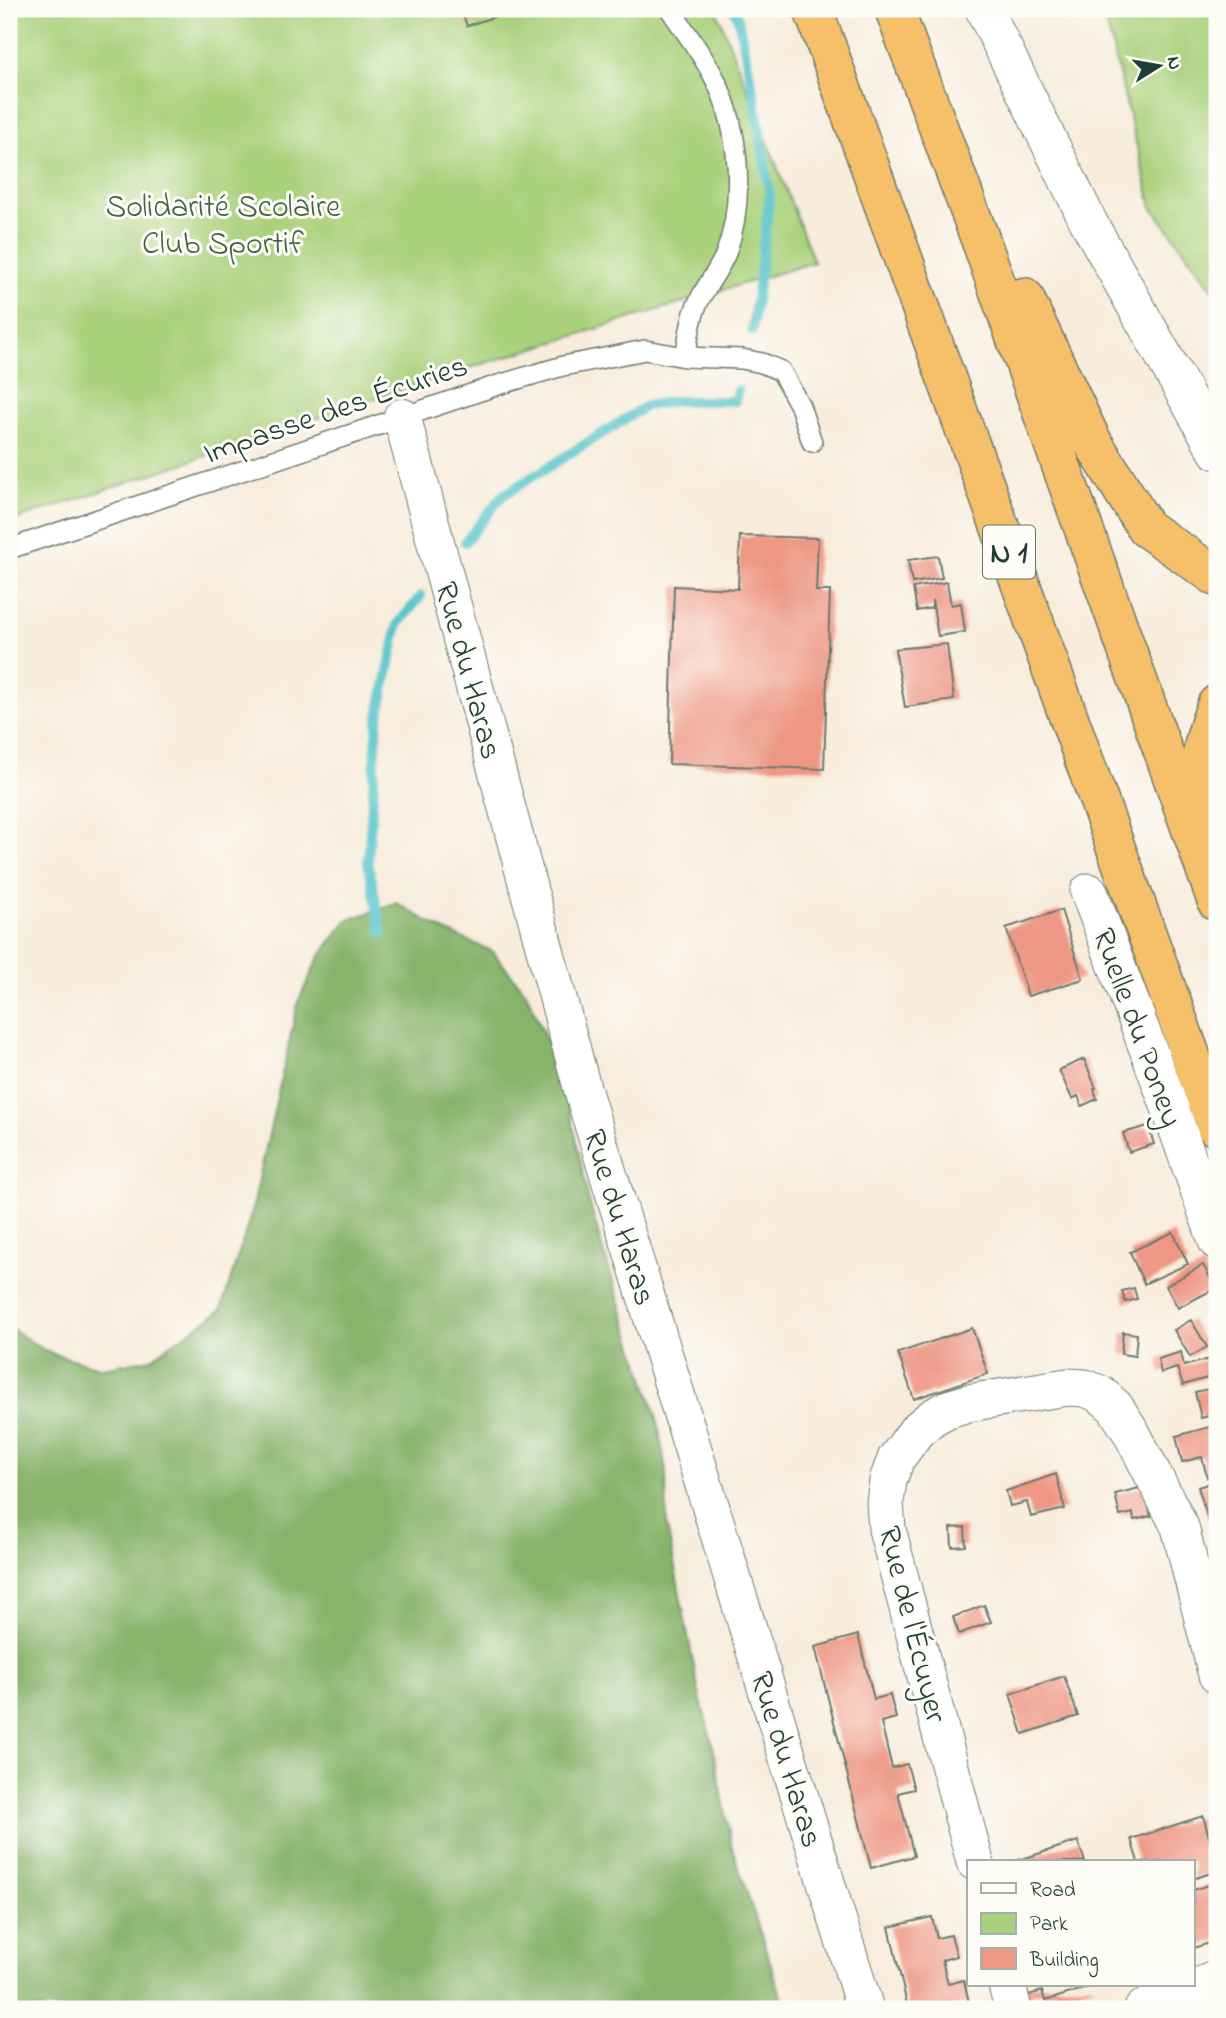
<svg xmlns="http://www.w3.org/2000/svg" width="1226" height="2018" font-family="'Indie Flower',sans-serif">
<rect width="100%" height="100%" fill="#fdfcf7"/>
<filter id="ink" filterUnits="userSpaceOnUse"><feTurbulence type="fractalNoise" baseFrequency=".0143" numOctaves="2"/><feDisplacementMap in="SourceGraphic" scale="14" xChannelSelector="R" yChannelSelector="G"/><feConvolveMatrix kernelMatrix="1 2 1 2 8 2 1 2 1" color-interpolation-filters="sRGB"/></filter>
<filter id="wash" filterUnits="userSpaceOnUse"><feTurbulence type="fractalNoise" baseFrequency=".00686" numOctaves="4" result="noise"/><feDisplacementMap in="SourceGraphic" scale="28" xChannelSelector="R" yChannelSelector="G"/><feGaussianBlur stdDeviation="1.57" result="paint"/><feColorMatrix in="noise" values="0 0 0 0 0 0 0 0 0 0 0 0 0 0 0 0 0 1.4 0 .05"/><feComposite in="paint" operator="in"/></filter>
<g filter="url(#wash)">
<rect width="100%" height="100%" fill="#f8ecdb"/>
<g fill="#aad17b" stroke="#648758" stroke-width="2">
<polygon points="9,9 716,9 814,262 440,377 9,522"/>
<polygon points="1103,9 1217,9 1217,295 1152,207"/>
</g>
<polygon fill="#87b36b" stroke="#537850" stroke-width="2" points="397,903 441,929 492,951 526,992 549,1046 567,1096 588,1197 601,1244 657,1418 666,1470 667,1527 699,1693 713,1747 732,1847 781,1995 787,2009 9,2009 9,1327 47,1352 103,1368 150,1359 221,1310 252,1212 298,1002 319,957 347,920"/>
<g fill="none" stroke-linecap="round" stroke-linejoin="round">
<g stroke="#56c4ca" stroke-width="10">
<polyline points="734,9 738,18 754,95 770,195 752,331"/>
<polyline points="465,542 502,496 646,406 675,401 735,401 738,390"/>
<polyline points="382,933 368,862 378,720 398,624 421,596"/>
</g>
</g>
<g id="blocks">
<g fill="#ee9784">
<polygon points="461,9 517,9 467,26"/>
<polygon points="740,536 818,538 816,591 830,591 824,769 669,764 674,586 738,589"/>
<polygon points="938,556 942,578 912,583 908,560"/>
<polygon points="947,582 951,605 961,603 965,632 938,636 932,600 932,608 917,611 913,588"/>
<polygon points="947,644 954,700 905,707 895,649"/>
<polygon points="1061,910 1083,979 1028,996 1006,928"/>
<polygon points="1084,1059 1096,1088 1094,1089 1097,1099 1082,1106 1078,1096 1072,1099 1059,1070"/>
<polygon points="1148,1126 1154,1144 1129,1152 1123,1133"/>
<polygon points="1173,1232 1188,1264 1144,1284 1130,1252"/>
<polygon points="1203,1265 1216,1288 1178,1308 1166,1286"/>
<polygon points="1134,1288 1137,1299 1125,1302 1122,1291"/>
<polygon points="1191,1320 1207,1347 1190,1357 1174,1330"/>
<polygon points="972,1328 988,1374 914,1399 898,1353"/>
<polygon points="1123,1332 1137,1334 1135,1356 1121,1354"/>
<polygon points="1181,1352 1184,1366 1217,1357 1217,1375 1183,1385 1177,1368 1161,1373 1158,1359"/>
<polygon points="1217,1387 1217,1414 1201,1418 1195,1392"/>
<polygon points="1217,1425 1217,1474 1207,1477 1202,1457 1182,1462 1176,1436"/>
<polygon points="1056,1474 1065,1509 1031,1517 1027,1502 1010,1506 1006,1491"/>
<polygon points="1217,1481 1217,1530 1212,1531 1198,1487"/>
<polygon points="1144,1487 1151,1516 1134,1520 1133,1513 1120,1516 1115,1494"/>
<polygon points="965,1527 966,1546 952,1547 951,1528"/>
<polygon points="984,1605 991,1622 959,1634 953,1617"/>
<polygon points="858,1635 874,1699 890,1695 896,1718 881,1722 892,1768 907,1764 914,1789 898,1793 914,1856 871,1868 815,1647"/>
<polygon points="1064,1676 1078,1716 1023,1734 1010,1694"/>
<polygon points="1203,1816 1217,1864 1217,1871 1193,1879 1193,1862 1138,1862 1131,1839"/>
<polygon points="1078,1841 1085,1862 1013,1862"/>
<polygon points="1217,1882 1217,1941 1193,1948 1193,1890"/>
<polygon points="932,1917 937,1938 951,1935 957,1956 942,1960 948,1984 964,1980 969,2003 953,2007 953,2009 908,2009 889,1927"/>
<polygon points="1015,1985 1096,1985 1045,2001 1042,1991 1019,1998"/>
</g>
</g>
</g>
<g filter="url(#ink)">
<use href="#blocks" fill-opacity="0" stroke="#6b7a6e" stroke-width="2"/>
<g fill="none" stroke-linecap="round" stroke-linejoin="round">
<g stroke="#6b7a6e" stroke-width="22">
<g id="service">
<path d="M670,9C685,32 704,56 716,81C740,131 745,201 726,253C718,273 702,290 695,310C690,324 688,341 685,357"/>
<polyline points="9,549 498,385 563,366 645,350 685,357 742,359 762,363 781,371 800,406 812,442"/>
</g>
</g>
<g stroke="#6b7a6e" stroke-width="39">
<g id="minor">
<polyline points="984,9 1089,223 1217,451"/>
<polyline points="402,417 584,1095 865,2009"/>
<polyline points="1089,892 1169,1105 1217,1241"/>
<polyline points="975,1862 887,1529 885,1503 888,1480 896,1459 917,1430 933,1417 948,1409 968,1403 1067,1387 1085,1388 1100,1394 1115,1407 1131,1432 1180,1527 1217,1675"/>
<polyline points="1007,1985 1013,2009"/>
<polyline points="1143,2009 1217,1979"/>
</g>
</g>
<g stroke="#6b7a6e" stroke-width="41">
<g id="trunk">
<polyline points="813,9 1217,1128"/>
<polyline points="894,9 982,244 1217,902"/>
<polyline points="1024,297 1092,441 1146,528 1217,577"/>
<path d="M1202,823C1193,784 1202,740 1217,704"/>
</g>
</g>
<use href="#service" stroke="#fff" stroke-width="19"/>
<use href="#minor" stroke="#fff" stroke-width="37"/>
<use href="#trunk" stroke="#f6c06b" stroke-width="38"/>
</g>
</g>
<g text-anchor="middle" stroke-width="6" stroke-linejoin="round" paint-order="stroke">
<rect fill="#fdfcf7" stroke="#62766e" stroke-width="2" x="983" y="525.5" width="52" height="53" rx="5"/>
<g font-size="30" font-weight="bold" fill="#1f3d34">
<text x="1009" y="562">N 1</text>
</g>
<g font-size="32" fill="#426246" stroke="#fdfcf7">
<text x="223" y="216">Solidarité Scolaire<tspan x="223" dy="37">Club Sportif</tspan></text>
</g>
<g font-size="32" fill="#1f3d34" stroke="#fdfcf7">
<text transform="translate(335 408) rotate(-19)" y="11">Impasse des Écuries</text>
<text transform="translate(470 670) rotate(75)" y="11">Rue du Haras</text>
<text transform="translate(1139 1027) rotate(70)" y="11">Ruelle du Poney</text>
<text transform="translate(621 1217) rotate(73)" y="11">Rue du Haras</text>
<text transform="translate(914 1624) rotate(76)" y="11">Rue de l'Écuyer</text>
<text transform="translate(788 1759) rotate(73)" y="11">Rue du Haras</text>
</g>
</g>
<rect width="1226" height="2018" fill="none" stroke="#fdfcf7" stroke-width="35"/>
<rect x="967" y="1860" width="228" height="126" fill="#fdfcf7" stroke="#a4b0a9" stroke-width="2"/>
<rect x="981" y="1883" width="35" height="10" fill="#ffffff" stroke="#a4b0a9" stroke-width="2"/>
<text x="1030" y="1896" font-size="21" fill="#1f3d34">Road</text>
<rect x="981" y="1913" width="35" height="21" fill="#aad17b" stroke="#a4b0a9" stroke-width="2"/>
<text x="1030" y="1930" font-size="21" fill="#1f3d34">Park</text>
<rect x="981" y="1948" width="35" height="21" fill="#ee9784" stroke="#a4b0a9" stroke-width="2"/>
<text x="1030" y="1966" font-size="21" fill="#1f3d34">Building</text>
<g transform="translate(1159 66) rotate(79)" stroke="#fdfcf7" stroke-width="5" paint-order="stroke">
<path d="M0-5L12 26L0 18L-12 26Z" fill="#1f3d34"/>
<text y="-10" font-size="19" font-weight="bold" text-anchor="middle" fill="#1f3d34">N</text>
</g>
</svg>
